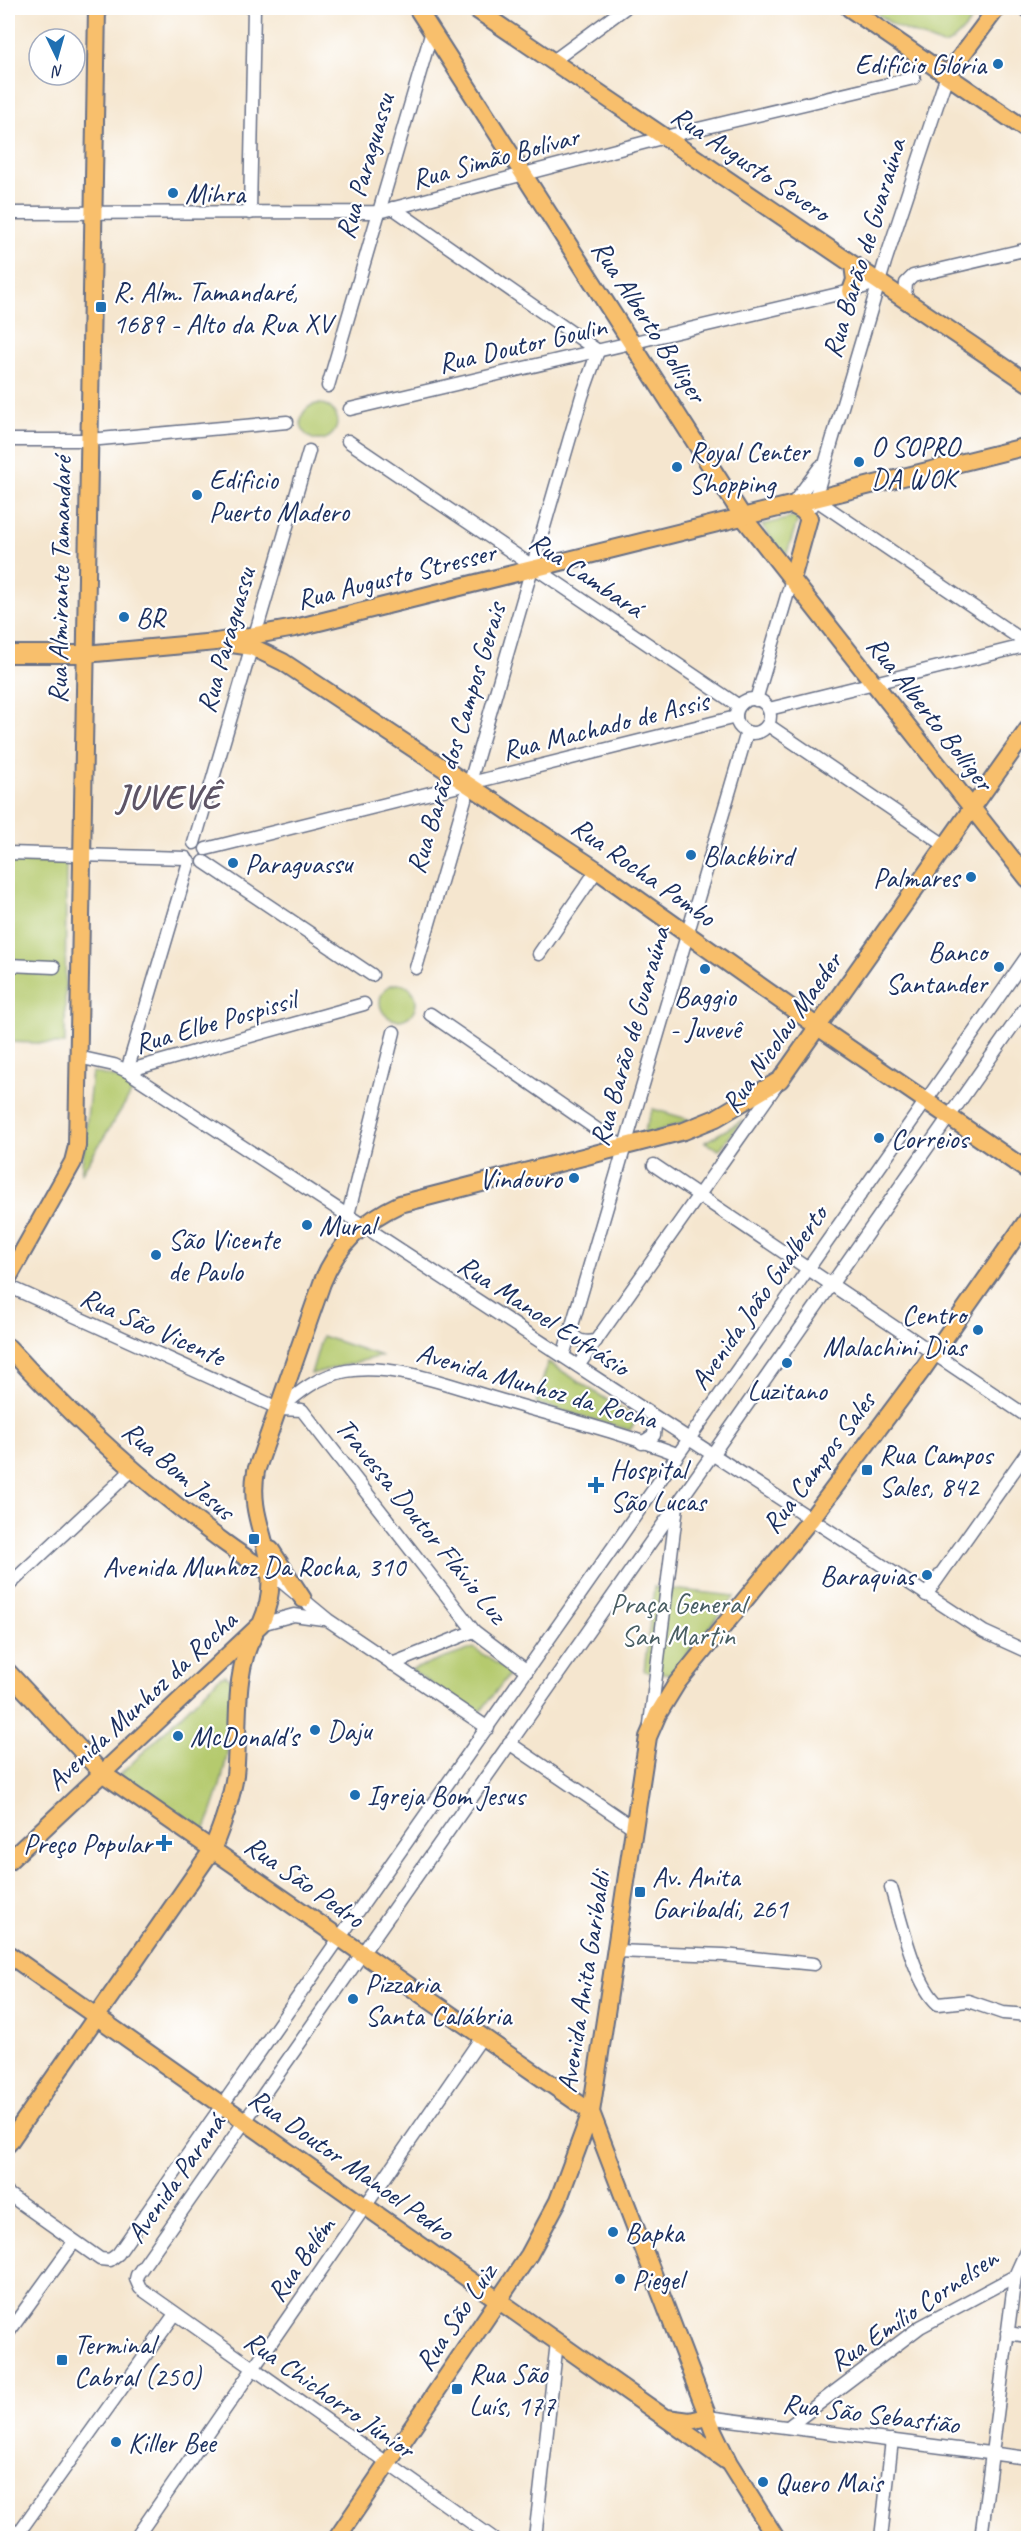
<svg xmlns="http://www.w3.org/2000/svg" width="1036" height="2546" font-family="Caveat,sans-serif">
<rect width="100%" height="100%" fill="#fff"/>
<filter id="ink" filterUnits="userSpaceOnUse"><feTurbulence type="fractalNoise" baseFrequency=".0167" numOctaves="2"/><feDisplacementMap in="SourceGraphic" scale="12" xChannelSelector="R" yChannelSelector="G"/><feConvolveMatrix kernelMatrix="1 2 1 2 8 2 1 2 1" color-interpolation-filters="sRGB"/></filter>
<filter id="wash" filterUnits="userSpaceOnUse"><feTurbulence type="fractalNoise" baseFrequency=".008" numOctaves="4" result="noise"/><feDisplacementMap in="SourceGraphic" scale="24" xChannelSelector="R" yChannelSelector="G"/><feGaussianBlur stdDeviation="1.35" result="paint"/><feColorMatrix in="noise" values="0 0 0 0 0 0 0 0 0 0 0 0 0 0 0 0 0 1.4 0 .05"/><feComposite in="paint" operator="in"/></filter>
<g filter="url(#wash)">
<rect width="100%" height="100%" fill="#f5e6cf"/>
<g fill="#b5ca6e" stroke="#687c66" stroke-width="1.5">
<path d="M869,8H982C973,17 956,44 943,45L895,26Z"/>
<circle cx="319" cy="422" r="18"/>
<polygon points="799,516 785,559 762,525"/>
<polygon points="8,861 66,863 65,1044 8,1042"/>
<circle cx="398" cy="1002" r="18"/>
<polygon points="92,1072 117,1078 134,1089 81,1174"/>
<polygon points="653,1109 691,1120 642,1136"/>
<polygon points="743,1120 719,1150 705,1142"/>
<polygon points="322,1336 381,1356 311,1374"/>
<polygon points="548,1362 637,1419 630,1430 536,1403"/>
<polygon points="654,1587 735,1596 671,1674 644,1671"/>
<polygon points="474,1648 510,1673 478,1715 411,1670"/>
<path d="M225,1675L230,1678L232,1683C231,1740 227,1778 204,1831L120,1775L220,1677Z"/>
</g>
</g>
<g filter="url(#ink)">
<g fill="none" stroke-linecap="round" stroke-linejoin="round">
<g stroke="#676f86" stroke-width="15">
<g id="minor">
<polyline points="1024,8 1028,12"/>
<polyline points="553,61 625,8"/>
<polyline points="393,208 598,351 582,396 416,968"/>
<polyline points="8,213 379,212 677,134 914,78"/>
<polyline points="250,213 254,8"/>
<polyline points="905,299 906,283 913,276 1028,249"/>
<polyline points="328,386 432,31"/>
<polyline points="350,409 851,291 879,282"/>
<polyline points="8,440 89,440 287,422"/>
<polyline points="348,441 739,706"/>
<polyline points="815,499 1028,644"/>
<polyline points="792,505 820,467"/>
<polyline points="813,505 885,262 947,75"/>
<circle cx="753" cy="716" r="17"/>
<polyline points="756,700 792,579"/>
<polyline points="769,709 1028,645"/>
<polyline points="768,725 946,846"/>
<polyline points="194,843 309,451"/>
<polyline points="206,849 736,717"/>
<polyline points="8,853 186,858"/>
<polyline points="204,862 372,975"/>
<polyline points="539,954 597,870"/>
<polyline points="8,965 54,967"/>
<polyline points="430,1014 624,1148"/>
<polyline points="78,1057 114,1065 127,1071 984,1632 1028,1652"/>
<polyline points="127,1071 364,1004"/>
<polyline points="127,1071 189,862"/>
<polyline points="654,1165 1028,1417"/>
<polyline points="348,1215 394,1032"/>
<polyline points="8,1286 280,1409 302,1410 474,1631 527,1671"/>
<path d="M571,1330C575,1342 585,1343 596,1341"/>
<polyline points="563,1356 747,732"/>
<polyline points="578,1366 778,1083"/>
<path d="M280,1409C300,1391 319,1376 346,1371C396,1362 459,1389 507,1402C563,1418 622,1433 677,1454"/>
<polyline points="642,1443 654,1435 656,1418"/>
<polyline points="271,1573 328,1620 488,1728"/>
<polyline points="8,1586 133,1469"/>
<polyline points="926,1595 1028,1451"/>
<polyline points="261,1624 294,1615 323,1619"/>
<polyline points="392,1664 474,1631"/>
<polyline points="650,1724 677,1506"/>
<polyline points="509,1743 634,1828"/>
<path d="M891,1888C901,1919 914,1983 938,2004L968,2001L1003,2013L1028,2015"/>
<polyline points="615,1951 724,1955 814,1964"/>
<polyline points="8,2194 100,2259 110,2260 118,2254 1028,955"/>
<polyline points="8,2333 74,2242"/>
<polyline points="1007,2333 1028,2336"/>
<polyline points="707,2417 1028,2458"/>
<polyline points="788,2427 920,2327 1015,2276 1028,2247"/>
<polyline points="8,2525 21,2538"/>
<polyline points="17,2535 175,2314"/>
<polyline points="136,2538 482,2037"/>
<polyline points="493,2538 140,2288 136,2279 137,2275 1028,1004"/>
<polyline points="535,2538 557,2342"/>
<polyline points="881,2538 892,2440"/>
<polyline points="981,2538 1015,2276"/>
</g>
</g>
<g stroke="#676f86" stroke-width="20">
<g id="major">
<polyline points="417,8 743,517 1028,879"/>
<polyline points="474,8 1028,383"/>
<polyline points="849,8 1028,131"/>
<polyline points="947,75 997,8"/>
<polyline points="851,291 855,280 853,265"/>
<polyline points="792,579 809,518 802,510 792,505"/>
<polyline points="232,644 252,647 283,662 597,870 818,1027 1028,1171"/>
<polyline points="8,654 85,654 216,642 295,628 1028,446"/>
<polyline points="8,1278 73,1162 77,1146 97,8"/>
<path d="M8,1347C61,1405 119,1460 181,1509C210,1532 239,1555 271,1573"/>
<polyline points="271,1550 303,1599"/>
<polyline points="8,1672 102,1773 591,2112"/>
<path d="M8,1862L261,1624C289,1561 245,1528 256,1471L322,1283C337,1245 363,1221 400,1204L684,1131L716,1118L780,1080L1028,729"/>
<polyline points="8,1954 726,2461"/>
<path d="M8,2144L212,1850C222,1826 231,1801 235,1775C240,1732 232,1672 254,1635"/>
<polyline points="667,2418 690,2421 707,2417"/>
<polyline points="337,2538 529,2255 558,2201 591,2112"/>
<polyline points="776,2538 729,2463 713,2430 591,2112 648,1737 658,1714 677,1683 811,1519 923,1369 1028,1219"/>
</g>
</g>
<use href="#minor" stroke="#fff" stroke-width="12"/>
<use href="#major" stroke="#f8bf6c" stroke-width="16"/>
</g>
</g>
<g fill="#1f6fb2" stroke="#fff" stroke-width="2">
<circle cx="998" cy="64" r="6"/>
<circle cx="173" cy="193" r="6"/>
<rect x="95" y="301" width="12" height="12" rx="3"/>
<circle cx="859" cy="462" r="6"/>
<circle cx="677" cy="467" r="6"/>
<circle cx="197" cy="495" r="6"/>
<circle cx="124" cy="617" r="6"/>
<circle cx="691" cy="855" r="6"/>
<circle cx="233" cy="863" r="6"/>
<circle cx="971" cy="877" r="6"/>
<circle cx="999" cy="967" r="6"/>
<circle cx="705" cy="969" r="6"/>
<circle cx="879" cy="1138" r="6"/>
<circle cx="574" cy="1178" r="6"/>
<circle cx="307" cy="1225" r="6"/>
<circle cx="156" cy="1255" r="6"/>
<circle cx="978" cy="1330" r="6"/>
<circle cx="787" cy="1363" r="6"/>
<rect x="861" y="1464" width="12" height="12" rx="3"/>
<path d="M593 1476h6v6h6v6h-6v6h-6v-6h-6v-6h6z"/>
<rect x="248" y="1533" width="12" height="12" rx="3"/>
<circle cx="927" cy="1575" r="6"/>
<circle cx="315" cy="1730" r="6"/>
<circle cx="178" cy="1736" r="6"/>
<circle cx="355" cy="1795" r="6"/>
<path d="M161 1834h6v6h6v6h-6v6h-6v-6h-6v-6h6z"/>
<rect x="634" y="1886" width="12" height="12" rx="3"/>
<circle cx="353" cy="1999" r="6"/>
<circle cx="613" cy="2232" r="6"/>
<circle cx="620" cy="2279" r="6"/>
<rect x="56" y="2354" width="12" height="12" rx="3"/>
<rect x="451" y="2383" width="12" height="12" rx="3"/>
<circle cx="116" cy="2442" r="6"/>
<circle cx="763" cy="2482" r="6"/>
</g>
<g text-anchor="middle" stroke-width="4.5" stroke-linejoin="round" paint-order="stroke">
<g font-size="28" fill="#1b2f5e" stroke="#fff" text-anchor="start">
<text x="986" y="74" text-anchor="end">Edifício Glória</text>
<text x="185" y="203">Mihra</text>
<text x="113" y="301">R. Alm. Tamandaré,<tspan x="113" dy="32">1689 - Alto da Rua XV</tspan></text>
<text x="871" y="456">O SOPRO<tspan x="871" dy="32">DA WOK</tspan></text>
<text x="689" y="461">Royal Center<tspan x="689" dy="32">Shopping</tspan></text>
<text x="209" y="489">Edificio<tspan x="209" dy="32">Puerto Madero</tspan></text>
<text x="136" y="627">BR</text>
<text x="703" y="865">Blackbird</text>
<text x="245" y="873">Paraguassu</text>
<text x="959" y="887" text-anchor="end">Palmares</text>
<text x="987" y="961" text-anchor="end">Banco<tspan x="987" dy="32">Santander</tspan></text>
<text x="705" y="1006" text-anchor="middle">Baggio<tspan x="705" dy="32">- Juvevê</tspan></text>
<text x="891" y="1148">Correios</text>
<text x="562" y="1188" text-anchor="end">Vindouro</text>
<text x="319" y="1235">Mural</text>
<text x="168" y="1249">São Vicente<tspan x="168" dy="32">de Paulo</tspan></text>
<text x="966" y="1324" text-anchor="end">Centro<tspan x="966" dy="32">Malachini Dias</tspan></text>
<text x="787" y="1400" text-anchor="middle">Luzitano</text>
<text x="879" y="1464">Rua Campos<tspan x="879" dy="32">Sales, 842</tspan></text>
<text x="610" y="1479">Hospital<tspan x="610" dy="32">São Lucas</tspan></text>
<text x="254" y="1576" text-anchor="middle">Avenida Munhoz Da Rocha, 310</text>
<text x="915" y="1585" text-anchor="end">Baraquias</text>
<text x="327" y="1740">Daju</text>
<text x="190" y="1746">McDonald's</text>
<text x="367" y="1805">Igreja Bom Jesus</text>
<text x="152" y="1853" text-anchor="end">Preço Popular</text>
<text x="652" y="1886">Av. Anita<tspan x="652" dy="32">Garibaldi, 261</tspan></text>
<text x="365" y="1993">Pizzaria<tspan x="365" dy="32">Santa Calábria</tspan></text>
<text x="625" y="2242">Bapka</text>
<text x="632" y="2289">Piegel</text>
<text x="74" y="2354">Terminal<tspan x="74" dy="32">Cabral (250)</tspan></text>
<text x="469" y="2383">Rua São<tspan x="469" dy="32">Luís, 177</tspan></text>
<text x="128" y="2452">Killer Bee</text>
<text x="775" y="2492">Quero Mais</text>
</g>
<g font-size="28" fill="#1b2f5e" stroke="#fff">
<text transform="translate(495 157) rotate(-15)" y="10">Rua Simão Bolívar</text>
<text transform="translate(751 163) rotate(34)" y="10">Rua Augusto Severo</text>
<text transform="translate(364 166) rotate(-74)" y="10">Rua Paraguassu</text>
<text transform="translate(863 248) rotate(-73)" y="10">Rua Barão de Guaraúna</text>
<text transform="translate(650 321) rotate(57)" y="10">Rua Alberto Bolliger</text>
<text transform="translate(522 344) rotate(-13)" y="10">Rua Doutor Goulin</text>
<text transform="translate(587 574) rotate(34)" y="10">Rua Cambará</text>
<text transform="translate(396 575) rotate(-14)" y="10">Rua Augusto Stresser</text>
<text transform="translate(59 580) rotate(-89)" y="10">Rua Almirante Tamandaré</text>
<text transform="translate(225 640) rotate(-74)" y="10">Rua Paraguassu</text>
<text transform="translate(931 713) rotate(52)" y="10">Rua Alberto Bolliger</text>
<text transform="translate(605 725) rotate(-14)" y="10">Rua Machado de Assis</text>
<text transform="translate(455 738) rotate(-73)" y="10">Rua Barão dos Campos Gerais</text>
<text transform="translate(644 871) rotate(35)" y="10">Rua Rocha Pombo</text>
<text transform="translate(215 1021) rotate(-16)" y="10">Rua Elbe Pospissil</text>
<text transform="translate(781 1032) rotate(-55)" y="10">Rua Nicolau Maeder</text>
<text transform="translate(629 1036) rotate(-74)" y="10">Rua Barão de Guaraúna</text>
<text transform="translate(758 1297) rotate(-55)" y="10">Avenida João Gualberto</text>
<text transform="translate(544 1315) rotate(33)" y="10">Rua Manoel Eufrásio</text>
<text transform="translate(153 1326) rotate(24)" y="10">Rua São Vicente</text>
<text transform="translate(537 1385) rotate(16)" y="10">Avenida Munhoz da Rocha</text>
<text transform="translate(818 1462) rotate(-53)" y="10">Rua Campos Sales</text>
<text transform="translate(179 1470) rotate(40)" y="10">Rua Bom Jesus</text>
<text transform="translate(422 1520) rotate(51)" y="10">Travessa Doutor Flávio Luz</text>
<text transform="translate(141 1700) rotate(-43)" y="10">Avenida Munhoz da Rocha</text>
<text transform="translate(305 1881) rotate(35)" y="10">Rua São Pedro</text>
<text transform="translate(583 1982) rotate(-81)" y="10">Avenida Anita Garibaldi</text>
<text transform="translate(352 2164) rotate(35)" y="10">Rua Doutor Manoel Pedro</text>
<text transform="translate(175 2178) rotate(-55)" y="10">Avenida Paraná</text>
<text transform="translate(300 2259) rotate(-55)" y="10">Rua Belém</text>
<text transform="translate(913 2309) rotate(-34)" y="10">Rua Emílio Cornelsen</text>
<text transform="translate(455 2317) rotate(-56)" y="10">Rua São Luiz</text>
<text transform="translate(330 2394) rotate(35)" y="10">Rua Chichorro Júnior</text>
<text transform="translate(871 2413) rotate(7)" y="10">Rua São Sebastião</text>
</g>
<g font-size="28" fill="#495e63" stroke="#fff">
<text x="678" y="1613">Praça General<tspan x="678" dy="32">San Martin</tspan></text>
</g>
<g font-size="34" font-weight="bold" letter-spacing="1.5" fill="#5e5566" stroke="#fff">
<text x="169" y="808">JUVEVÊ</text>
</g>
</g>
<rect width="1036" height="2546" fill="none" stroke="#fff" stroke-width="30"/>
<g transform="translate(57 57) rotate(175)"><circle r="28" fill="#ffffff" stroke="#a4acbf" stroke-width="1.5"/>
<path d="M0-4.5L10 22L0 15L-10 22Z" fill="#1f6fb2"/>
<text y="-9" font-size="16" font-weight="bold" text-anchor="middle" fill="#1b2f5e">N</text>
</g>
</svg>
